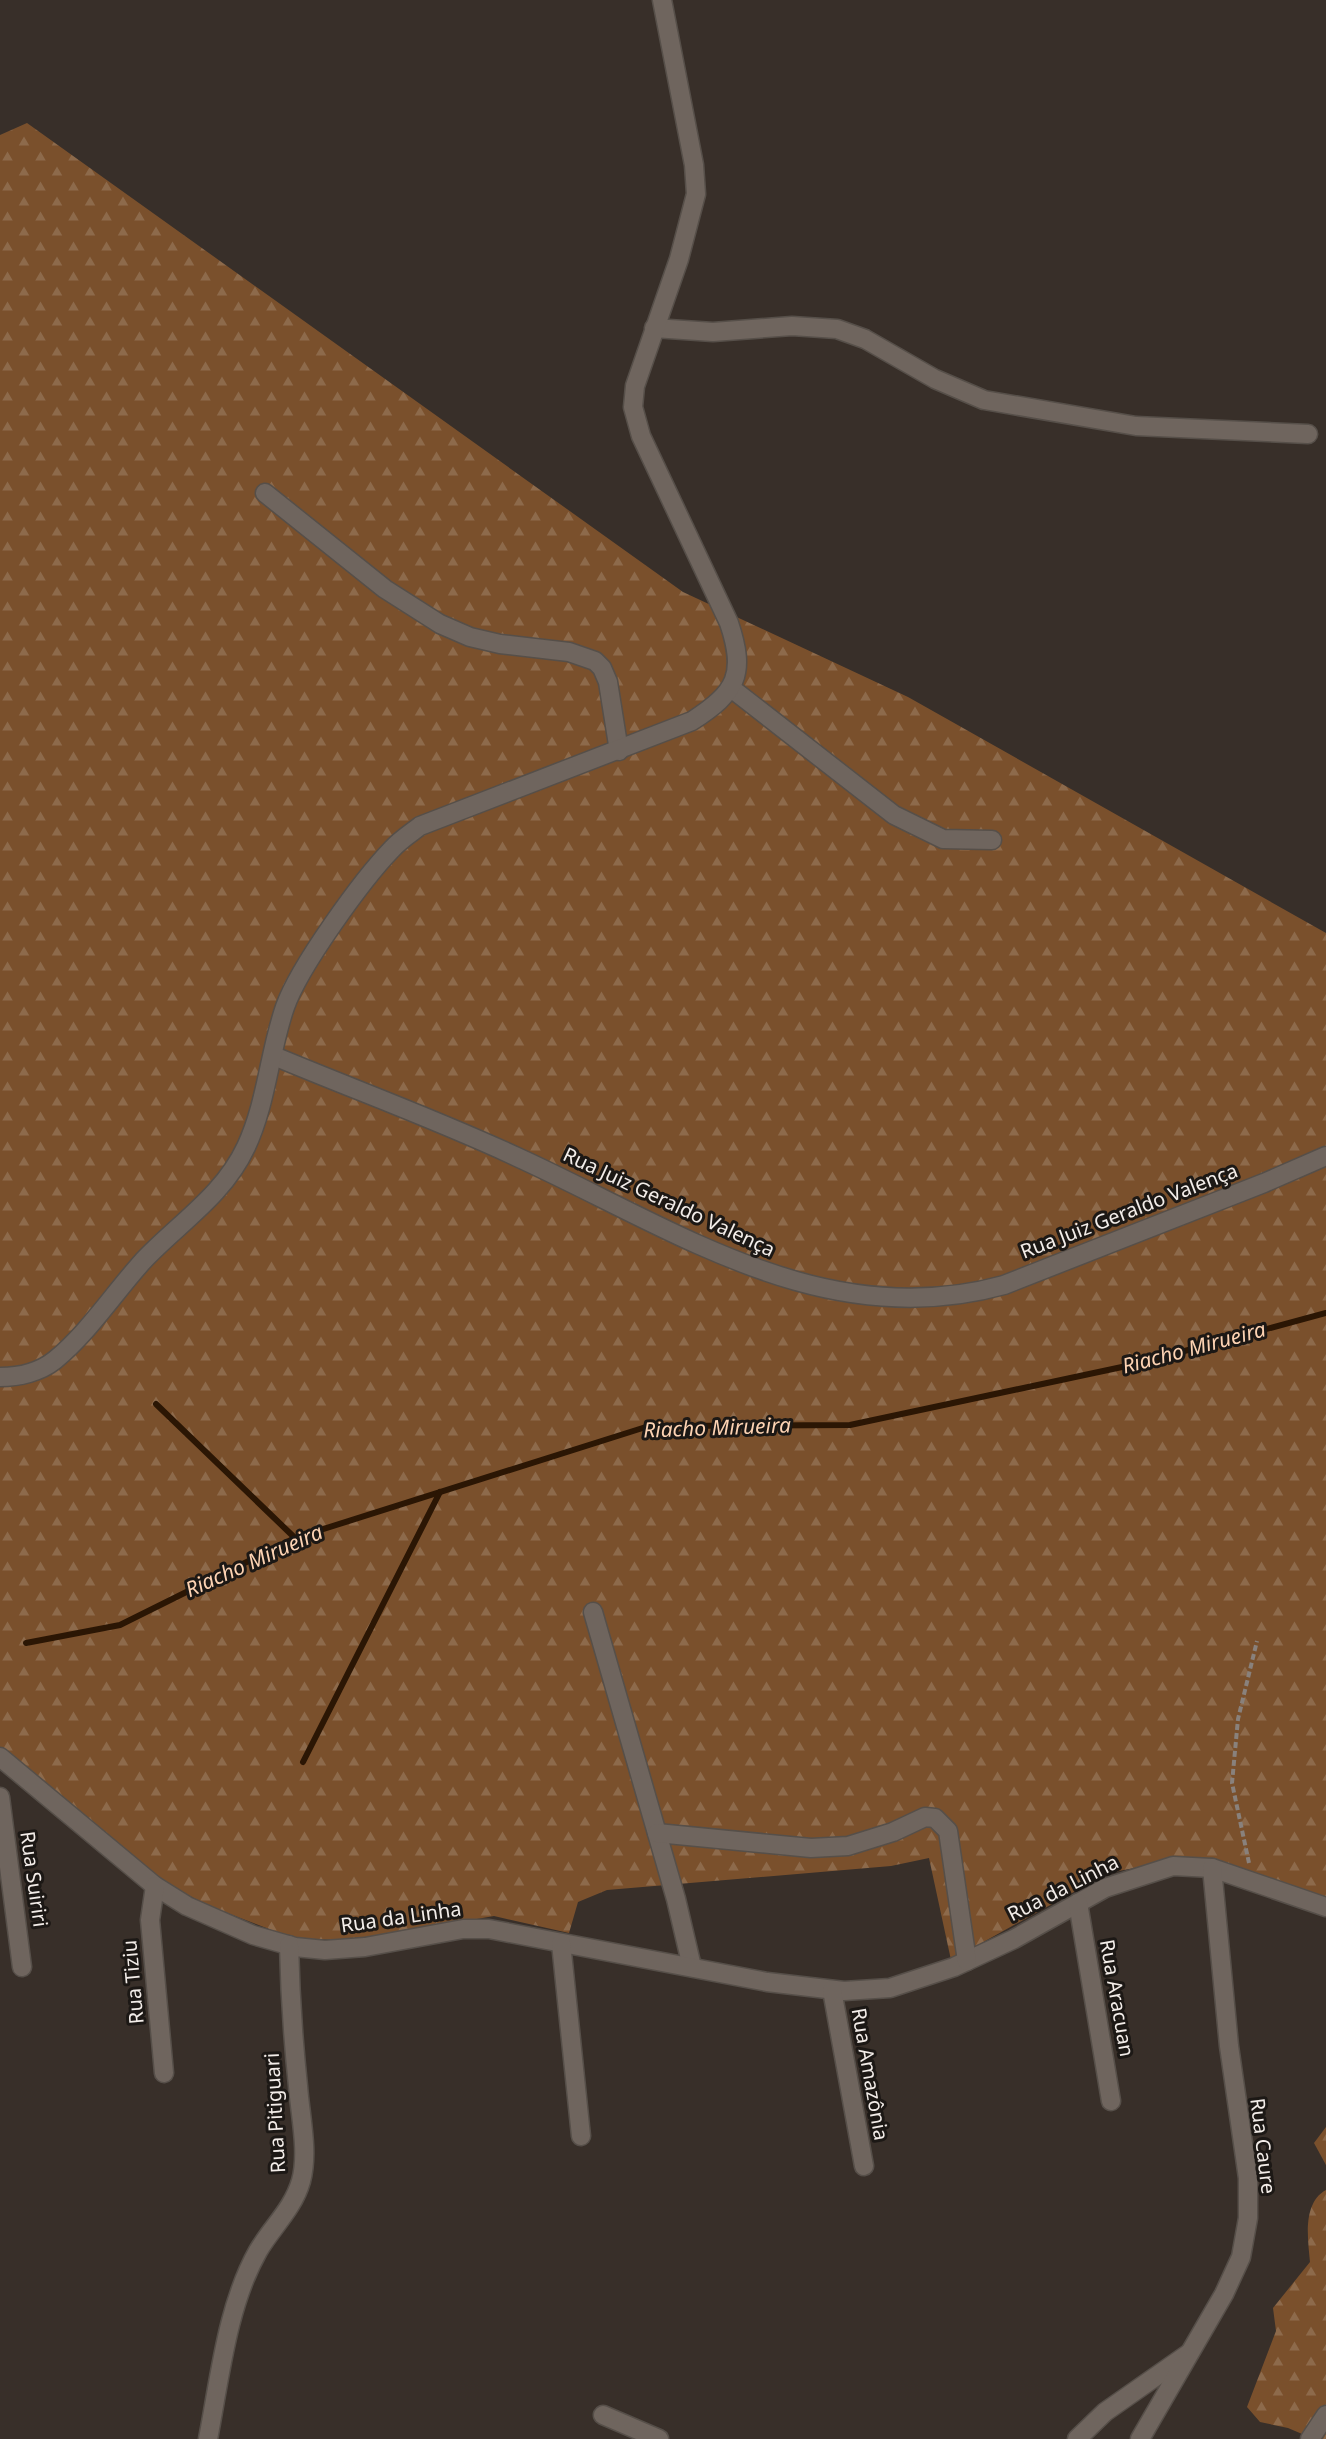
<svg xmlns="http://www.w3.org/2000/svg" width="1326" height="2439" font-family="'Noto Sans',sans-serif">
<defs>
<pattern id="forest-firs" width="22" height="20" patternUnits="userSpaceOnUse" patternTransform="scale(1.5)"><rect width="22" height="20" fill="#7a502c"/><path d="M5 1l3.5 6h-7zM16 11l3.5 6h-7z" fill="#8d6a4b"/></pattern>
</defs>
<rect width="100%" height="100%" fill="#382f29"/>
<g fill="url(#forest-firs)">
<polygon points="27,123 683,592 908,697 1326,933 1326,1900 1177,1860 1108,1873 951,1960 929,1858 891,1866 607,1890 578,1902 569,1933 494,1916 355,1940 295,1939 209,1906 154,1877 0,1749 0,135"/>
<polygon points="1326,2127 1326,2165 1314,2143"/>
<path d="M1326,2190V2439H1314L1288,2428L1260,2422L1247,2407L1276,2331L1273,2308L1310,2262C1308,2240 1302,2203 1326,2190Z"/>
</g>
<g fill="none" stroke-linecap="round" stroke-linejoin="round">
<g stroke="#2b1604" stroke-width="6">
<polyline points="156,1404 295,1538"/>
<polyline points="26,1643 120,1625 295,1538 649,1426 850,1425 1136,1364 1326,1313"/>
<polyline points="303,1762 440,1492"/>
</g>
<g stroke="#564f49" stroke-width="21">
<g id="street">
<polyline points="654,328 713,332 792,326 837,329 865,339 935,379 984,400 1136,426 1308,434"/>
<polyline points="265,493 385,589 440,624 470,637 500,644 569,652 595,661 602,668 608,682 619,751"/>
<polyline points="731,688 894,815 943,839 992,840"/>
<path d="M274,1056C355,1090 438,1120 517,1157C673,1228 824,1335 1004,1285L1264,1183L1326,1156"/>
<path d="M0,1377C19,1377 40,1372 55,1360C89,1332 114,1293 143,1261C179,1223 223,1196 246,1147C267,1102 269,1053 285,1007C299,967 362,880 392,849C400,840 411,833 420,826L692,721C737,692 746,674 729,623L641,436L633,407L635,386L679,259L696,194L694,165L662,0"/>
<polyline points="593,1612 676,1899 692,1967"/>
<polyline points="0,1757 155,1886 187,1906 253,1935 295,1947 325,1950 365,1947 463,1929 489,1929 767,1982 844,1991 890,1988 954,1967 1014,1939 1105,1888 1173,1866 1212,1868 1326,1907"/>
<polyline points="0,1797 22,1967"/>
<polyline points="657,1833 811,1848 848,1846 893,1832 925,1817 935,1818 948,1831 967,1961"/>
<polyline points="155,1886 150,1920 164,2073"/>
<polyline points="1078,1903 1111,2101"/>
<polyline points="561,1943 581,2136"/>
<polyline points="832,1990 864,2166"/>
<polyline points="603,2415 659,2439"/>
<path d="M208,2439C220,2377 227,2306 258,2251C272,2227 293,2209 301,2181C309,2152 300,2115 298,2086C293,2039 290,1992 289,1945"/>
<polyline points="1077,2439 1105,2412 1188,2354"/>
<polyline points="1140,2439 1224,2294 1241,2257 1248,2218 1248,2178 1229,2046 1212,1868"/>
<polyline points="1310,2439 1326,2415"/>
</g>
</g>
<polyline stroke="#89817c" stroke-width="4" stroke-dasharray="6 3" stroke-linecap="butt" points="1249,1863 1232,1783 1238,1719 1257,1641"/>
<use href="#street" stroke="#6f655e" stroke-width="18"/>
</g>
<g text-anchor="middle" stroke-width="6" stroke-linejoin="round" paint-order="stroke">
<g font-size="20" fill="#f3ede9" stroke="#1c1815">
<text transform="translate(669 1202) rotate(25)" y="7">Rua Juiz Geraldo Valença</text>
<text transform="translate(1129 1211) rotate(-21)" y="7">Rua Juiz Geraldo Valença</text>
<text transform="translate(34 1879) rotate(82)" y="7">Rua Suiriri</text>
<text transform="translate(1063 1888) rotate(-27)" y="7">Rua da Linha</text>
<text transform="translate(401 1917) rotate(-8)" y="7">Rua da Linha</text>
<text transform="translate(133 1982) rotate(-95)" y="7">Rua Tiziu</text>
<text transform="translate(1117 1998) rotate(80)" y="7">Rua Aracuan</text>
<text transform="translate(870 2074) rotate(80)" y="7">Rua Amazônia</text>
<text transform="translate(275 2113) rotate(-93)" y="7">Rua Pitiguari</text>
<text transform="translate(1263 2146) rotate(83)" y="7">Rua Caure</text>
</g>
<g font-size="21" font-style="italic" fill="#fdd3b3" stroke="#1c1815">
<text transform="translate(1194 1348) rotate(-15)" y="7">Riacho Mirueira</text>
<text transform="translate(717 1428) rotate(-2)" y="7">Riacho Mirueira</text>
<text transform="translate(254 1561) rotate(-24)" y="7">Riacho Mirueira</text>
</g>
</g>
</svg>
